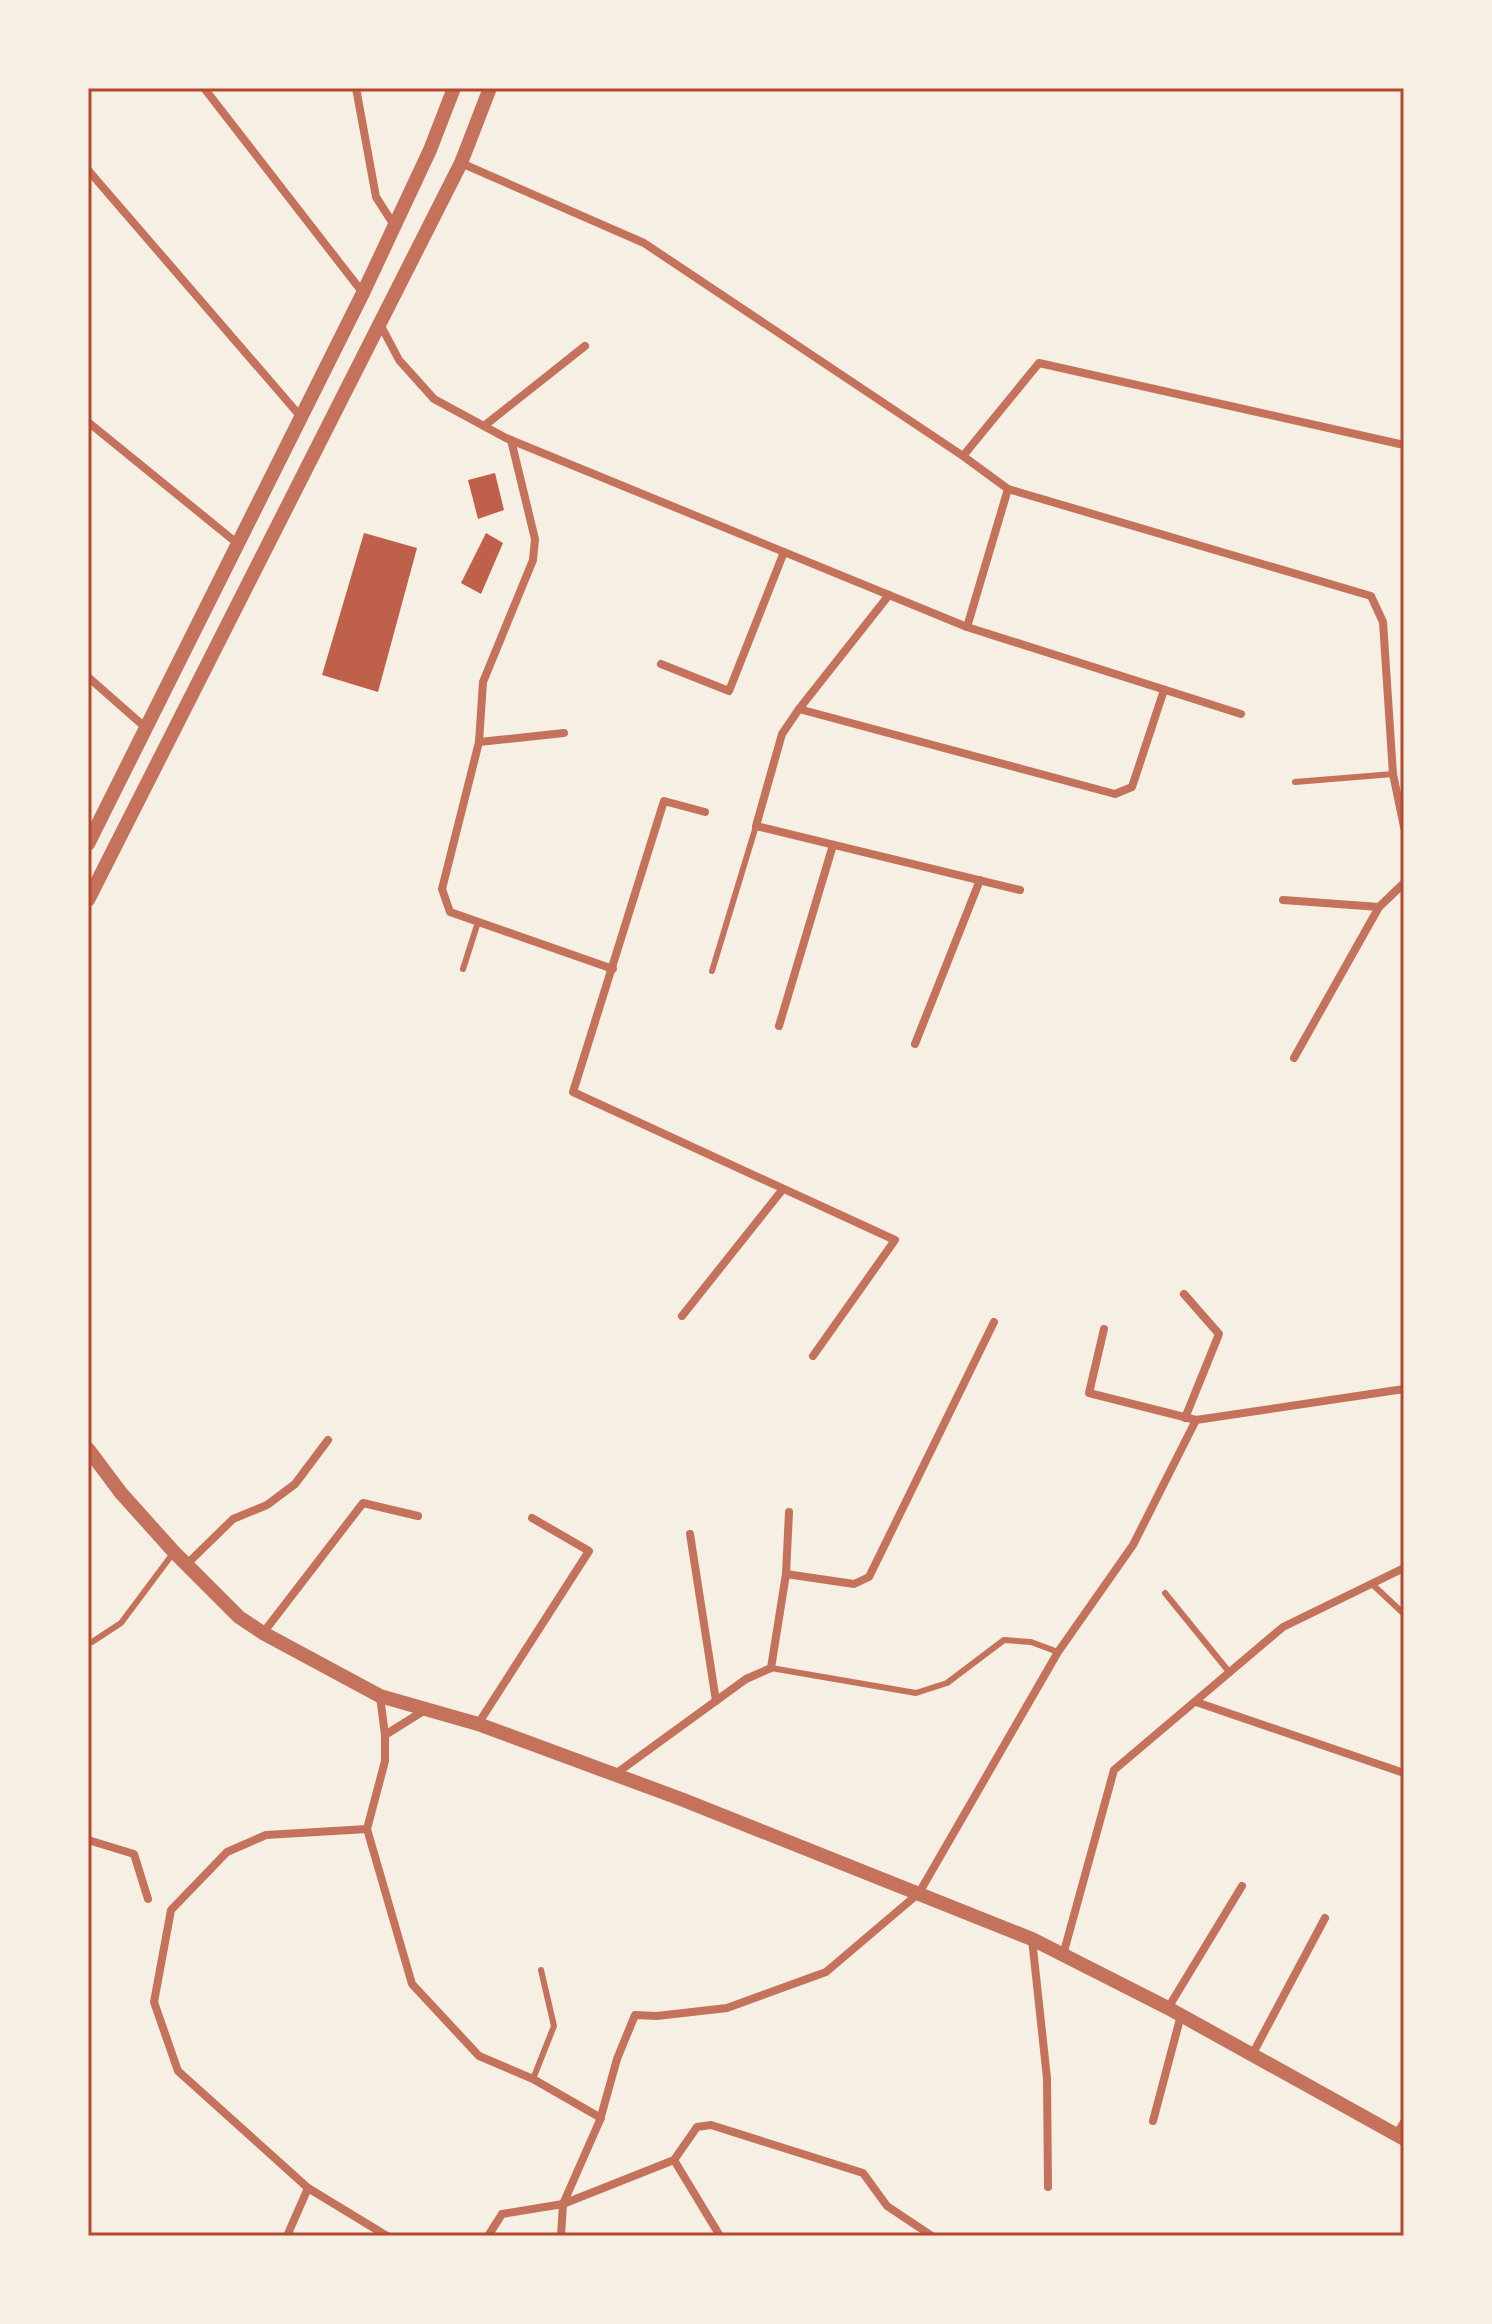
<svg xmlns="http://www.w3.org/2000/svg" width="1492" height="2324" font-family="Karla,sans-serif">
<rect width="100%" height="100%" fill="#f6efe4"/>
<g fill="#bf614a">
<polygon points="495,473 504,510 478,519 468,480"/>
<polygon points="364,533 417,548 378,692 322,675"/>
<polygon points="486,533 503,543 481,594 461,583"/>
</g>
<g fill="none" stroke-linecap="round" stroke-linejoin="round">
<g stroke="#c5725c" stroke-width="6">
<polyline points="1295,782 1393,774"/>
<polyline points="463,969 478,922"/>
<polyline points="712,971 756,826"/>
<polyline points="1372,1584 1404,1614"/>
<polyline points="1165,1593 1230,1673"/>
<polyline points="92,1642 121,1623 174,1552"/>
<polyline points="771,1668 916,1693 947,1683 1004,1640 1031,1642 1058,1652"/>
<polyline points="533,2079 554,2026 541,1970"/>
</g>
<g stroke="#c5725c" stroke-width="8">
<polyline points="204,88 363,293"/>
<polyline points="356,88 376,197 394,225"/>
<polyline points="461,163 644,243 963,456 1008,489 1371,596 1383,622 1393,774 1404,827"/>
<polyline points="88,170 301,417"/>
<polyline points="380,324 399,360 434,399 506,438 967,627 1241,714"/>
<polyline points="88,422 238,544"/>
<polyline points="484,426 585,346"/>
<polyline points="511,440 535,539 533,560 483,682 479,742 442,889 450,912 613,969"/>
<polyline points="963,456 1039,363 1404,445"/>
<polyline points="889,595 799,709 782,734 756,826 1020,890"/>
<polyline points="967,627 1008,489"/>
<polyline points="661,664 729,691 784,552"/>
<polyline points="88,677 146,728"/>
<polyline points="799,709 1115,794 1132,787 1164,690"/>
<polyline points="479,742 564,733"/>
<polyline points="705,812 664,801 573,1092 895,1240 813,1356"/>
<polyline points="1283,900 1379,907"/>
<polyline points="779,1026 833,845"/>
<polyline points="915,1044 980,880"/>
<polyline points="1294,1058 1379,907 1404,883"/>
<polyline points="1184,1294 1219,1334 1185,1418"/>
<polyline points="682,1316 783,1189"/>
<polyline points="1104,1329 1089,1393 1196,1420"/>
<polyline points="690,1534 716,1701"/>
<polyline points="186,1565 233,1519 267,1505 295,1484 328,1440"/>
<polyline points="786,1574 789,1512"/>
<polyline points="263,1633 363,1503 418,1516"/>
<polyline points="380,1696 385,1735 385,1761 367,1829 412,1984 479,2056 533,2079 601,2118"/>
<polyline points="1196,1702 1404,1773"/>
<polyline points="478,1724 589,1551 532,1518"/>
<polyline points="385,1735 425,1710"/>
<polyline points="614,1775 746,1679 771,1668 786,1574 854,1584 869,1577 994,1322"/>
<polyline points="367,1829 266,1835 227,1852 171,1910 154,2002 178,2071 308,2188 387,2236"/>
<polyline points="88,1840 134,1854 148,1899"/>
<polyline points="1032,1939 1047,2078 1048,2187"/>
<polyline points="1063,1955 1114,1770 1283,1627 1404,1568"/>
<polyline points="1168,2008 1242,1886"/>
<polyline points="1252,2055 1325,1918"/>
<polyline points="1153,2121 1181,2015"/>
<polyline points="1396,2135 1404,2122"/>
<polyline points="674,2160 720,2236"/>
<polyline points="287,2236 308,2188"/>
<polyline points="488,2236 502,2214 563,2204 674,2160 697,2127 711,2125 863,2173 887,2206 932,2236"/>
<polyline points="561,2236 563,2204 600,2120 617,2059 635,2015 657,2016 727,2008 826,1972 919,1893 1058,1652 1133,1545 1196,1420 1404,1389"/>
</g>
<g stroke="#c5725c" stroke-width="14">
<polyline points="88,844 363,293 430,150 454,88"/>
<polyline points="88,900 461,163 490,88"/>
<polyline points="88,1449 121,1493 174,1552 239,1617 263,1633 380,1696 478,1724 681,1799 1032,1939 1168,2008 1404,2139"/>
</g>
</g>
<rect width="1492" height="2324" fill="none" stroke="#f6efe4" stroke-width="180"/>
<rect x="90" y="90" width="1312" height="2144" fill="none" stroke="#b5482f" stroke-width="3"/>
</svg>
